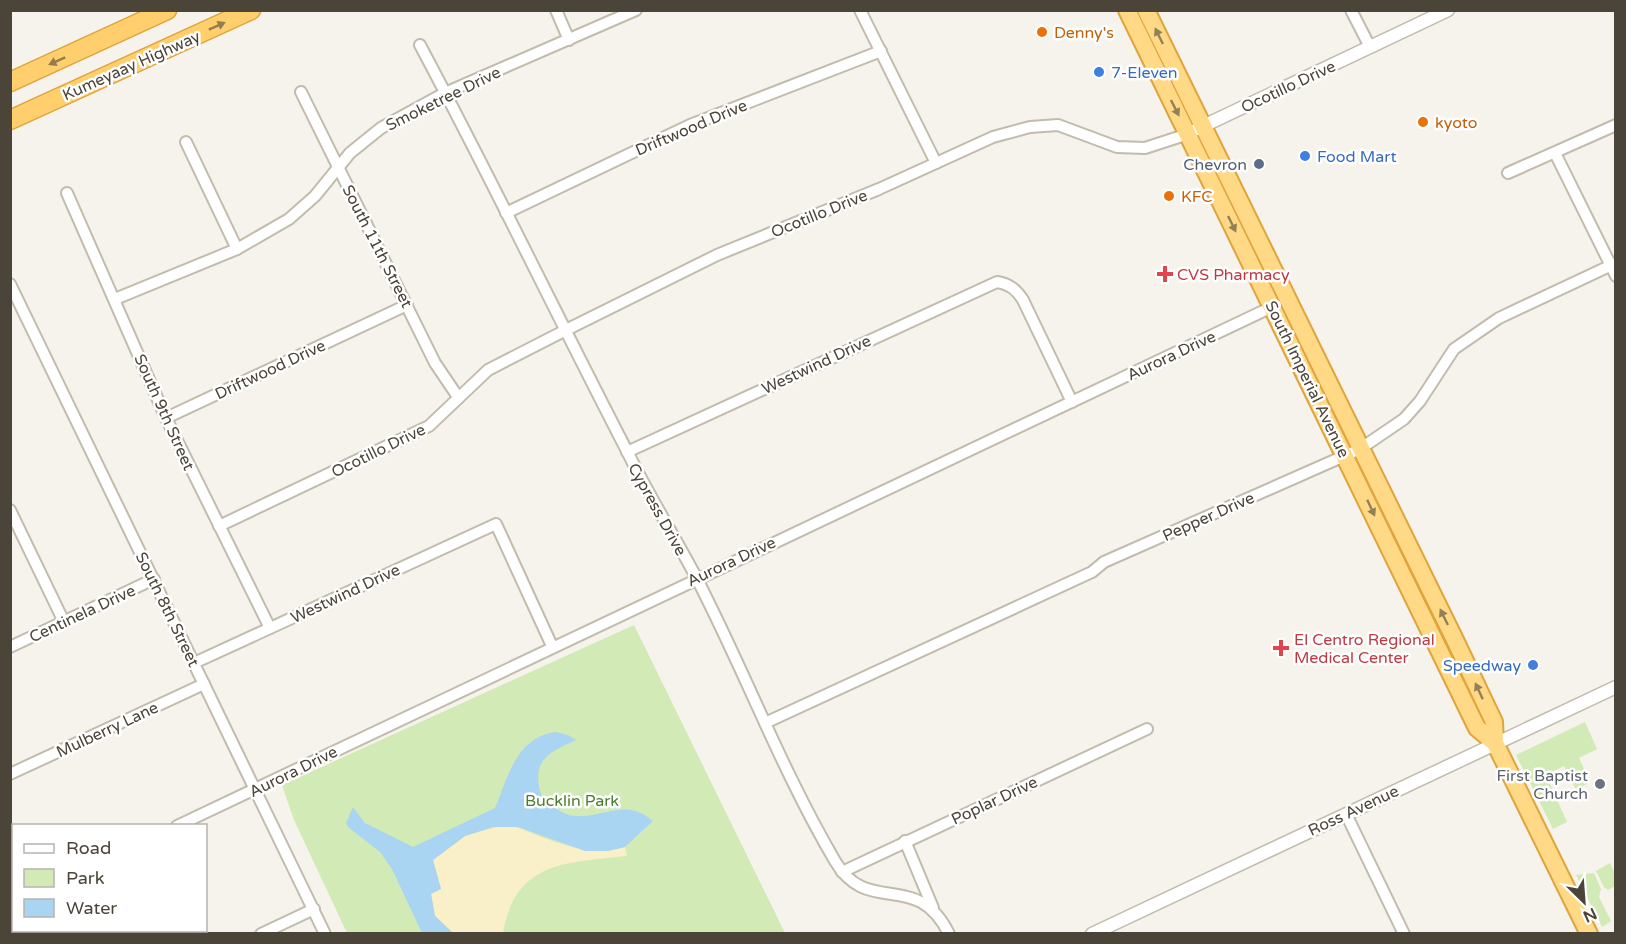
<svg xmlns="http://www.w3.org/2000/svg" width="1626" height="944" font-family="'Varela Round',sans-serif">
<rect width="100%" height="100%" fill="#f6f3ec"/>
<g fill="#d2eab5">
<polygon points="634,625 785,933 347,933 294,820 282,785"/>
<polygon points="1585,722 1597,749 1579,758 1590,782 1576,790 1564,766 1546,775 1567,822 1553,829 1516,755"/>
<polygon points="1610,863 1615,874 1615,886 1608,890 1604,887 1596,871"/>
<polygon points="1594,873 1601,889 1599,897 1611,921 1602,927 1576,875"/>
</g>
<path fill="#f9efc9" d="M503,825C520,826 532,834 547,839C574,849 597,854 625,847L627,856C567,863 516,860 503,933H453L435,916L431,893L441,889L433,860L465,836Z"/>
<path fill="#a9d4f2" d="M555,732L568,735L576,740C547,753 530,761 542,798C552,805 562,815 575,816C605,818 625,797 653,821L625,847L608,851H585L518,827H493L465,836L433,860L441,889L431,894L435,916L453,933H422L392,869L380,852L348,827L346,823L353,807L365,823L413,847L495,808C508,777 516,738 555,732Z"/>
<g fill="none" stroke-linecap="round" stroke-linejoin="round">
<g stroke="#c2bbae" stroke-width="14">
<g id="minor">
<polyline points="556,10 569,40"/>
<polyline points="860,10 936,163"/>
<polyline points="1351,10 1370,47"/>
<path d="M420,45C492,180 558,318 628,453C649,496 675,537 697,579C745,672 782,771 835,861C868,918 917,868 949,934"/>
<polyline points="301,92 435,363 458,397"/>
<polyline points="186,142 237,249"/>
<polyline points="1555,153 1616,276"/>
<polyline points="1508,173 1616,125"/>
<polyline points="67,193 166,418 270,628"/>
<polyline points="506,213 690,125 881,51"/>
<polyline points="10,284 325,934"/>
<polyline points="115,299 237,249 289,219 315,196 350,153 381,128 445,93 636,10"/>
<polyline points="166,418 407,305"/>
<path d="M627,452L997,282C1009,284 1016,289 1023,300L1072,402"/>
<polyline points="10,510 64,622"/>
<polyline points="219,526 429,426 488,370 566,330 717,255 879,189 993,137 1030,127 1058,125 1117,147 1145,148 1188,134"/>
<polyline points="10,647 154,579"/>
<polyline points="194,663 496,524 552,646"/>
<polyline points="765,723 1092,572 1104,562 1360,449 1404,419 1420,401 1454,349 1499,318 1616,263"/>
<polyline points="10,774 204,684"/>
<polyline points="1346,814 1404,934"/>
<polyline points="177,826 1276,305"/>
<polyline points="905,841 933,908"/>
<polyline points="842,872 1147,729"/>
<polyline points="10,901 14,900"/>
<polyline points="261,934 314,909"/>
</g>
</g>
<g stroke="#c2bbae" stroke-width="15">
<g id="tertiary">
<polyline points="1197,129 1448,10"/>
<polyline points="1092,934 1616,687"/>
</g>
</g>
<g stroke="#e0a43c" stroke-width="20">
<g id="trunk">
<polyline points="1127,10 1477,728 1495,743"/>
<polyline points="1146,10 1455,640 1494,722 1495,743 1589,934"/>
</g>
</g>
<g stroke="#e0a43c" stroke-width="21">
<g id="motorway">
<polyline points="10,82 167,10"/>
<polyline points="10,120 251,10"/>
</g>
</g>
<use href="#minor" stroke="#fff" stroke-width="10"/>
<use href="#tertiary" stroke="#fff" stroke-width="12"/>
<use href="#trunk" stroke="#ffd985" stroke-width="16"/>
<use href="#motorway" stroke="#ffcf6e" stroke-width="18"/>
</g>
<defs><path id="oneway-solid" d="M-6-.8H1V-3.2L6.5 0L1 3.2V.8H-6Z" transform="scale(1.5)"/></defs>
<g fill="#937c4e">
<use href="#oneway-solid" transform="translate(217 26) rotate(-24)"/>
<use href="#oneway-solid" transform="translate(57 61) rotate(156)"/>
</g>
<g fill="#938057">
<use href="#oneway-solid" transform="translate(1159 36) rotate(-116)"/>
<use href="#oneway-solid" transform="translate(1175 108) rotate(63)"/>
<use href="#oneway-solid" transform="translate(1232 224) rotate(64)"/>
<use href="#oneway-solid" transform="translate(1371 508) rotate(65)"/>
<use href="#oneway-solid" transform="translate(1444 617) rotate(-116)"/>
<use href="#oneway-solid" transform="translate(1479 691) rotate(-115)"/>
</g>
<g fill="#e8710a" stroke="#fff" stroke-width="2">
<circle cx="1042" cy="32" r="6"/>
<circle cx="1423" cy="122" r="6"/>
<circle cx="1169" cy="196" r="6"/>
</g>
<g fill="#3f7fe0" stroke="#fff" stroke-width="2">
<circle cx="1099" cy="72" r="6"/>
<circle cx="1305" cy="156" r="6"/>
<circle cx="1533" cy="665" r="6"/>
</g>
<circle fill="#5c6f8a" stroke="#fff" stroke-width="2" cx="1259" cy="164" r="6"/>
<g fill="#e0444e" stroke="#fff" stroke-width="2">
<path d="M1162 265h6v6h6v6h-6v6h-6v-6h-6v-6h6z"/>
<path d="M1278 639h6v6h6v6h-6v6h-6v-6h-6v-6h6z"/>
</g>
<circle fill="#6b7280" stroke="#fff" stroke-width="2" cx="1600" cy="784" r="6"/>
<g text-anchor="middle" stroke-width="5" stroke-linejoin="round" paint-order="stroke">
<g font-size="16" fill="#c56008" stroke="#fff" text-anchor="start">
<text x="1054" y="38">Denny's</text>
<text x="1435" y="128">kyoto</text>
<text x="1181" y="202">KFC</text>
</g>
<g font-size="16" fill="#4b4439" stroke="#fff">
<text transform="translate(131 65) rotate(-24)" y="6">Kumeyaay Highway</text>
<text transform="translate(1288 86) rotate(-25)" y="6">Ocotillo Drive</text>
<text transform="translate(443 98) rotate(-26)" y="6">Smoketree Drive</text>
<text transform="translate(691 127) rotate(-23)" y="6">Driftwood Drive</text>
<text transform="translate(819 213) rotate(-22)" y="6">Ocotillo Drive</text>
<text transform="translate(378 246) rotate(63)" y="6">South 11th Street</text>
<text transform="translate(1171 355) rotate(-25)" y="6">Aurora Drive</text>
<text transform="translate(816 364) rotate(-25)" y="6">Westwind Drive</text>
<text transform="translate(270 369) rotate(-25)" y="6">Driftwood Drive</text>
<text transform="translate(1308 379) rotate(64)" y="6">South Imperial Avenue</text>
<text transform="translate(165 412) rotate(66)" y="6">South 9th Street</text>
<text transform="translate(378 450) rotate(-26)" y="6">Ocotillo Drive</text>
<text transform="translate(658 509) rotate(61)" y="6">Cypress Drive</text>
<text transform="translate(1208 516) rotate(-24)" y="6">Pepper Drive</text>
<text transform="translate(731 561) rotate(-25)" y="6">Aurora Drive</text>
<text transform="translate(345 593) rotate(-25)" y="6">Westwind Drive</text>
<text transform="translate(168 609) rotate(64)" y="6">South 8th Street</text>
<text transform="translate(82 613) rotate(-25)" y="6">Centinela Drive</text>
<text transform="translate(107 729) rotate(-25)" y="6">Mulberry Lane</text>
<text transform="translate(293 771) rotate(-26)" y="6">Aurora Drive</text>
<text transform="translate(994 800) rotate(-25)" y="6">Poplar Drive</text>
<text transform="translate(1353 810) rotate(-25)" y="6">Ross Avenue</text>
</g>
<g font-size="16" fill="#366cbe" stroke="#fff" text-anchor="start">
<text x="1111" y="78">7-Eleven</text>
<text x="1317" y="162">Food Mart</text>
<text x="1521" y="671" text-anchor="end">Speedway</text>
</g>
<g font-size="16" fill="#4e5e75" stroke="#fff" text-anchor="end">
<text x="1247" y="170">Chevron</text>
</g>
<g font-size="16" fill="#be3a42" stroke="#fff" text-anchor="start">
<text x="1177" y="280">CVS Pharmacy</text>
<text x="1294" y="645">El Centro Regional<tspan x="1294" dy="18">Medical Center</tspan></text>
</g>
<g font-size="16" fill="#5b616d" stroke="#fff" text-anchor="end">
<text x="1588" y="781">First Baptist<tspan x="1588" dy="18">Church</tspan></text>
</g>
<g font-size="16" fill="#4a7f2a" stroke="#fff">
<text x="572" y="806">Bucklin Park</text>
</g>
</g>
<rect width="1626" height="944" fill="none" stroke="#4b4439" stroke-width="24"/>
<rect x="12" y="824" width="195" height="108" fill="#ffffff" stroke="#b7b4b0" stroke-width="1.5"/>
<rect x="24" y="844" width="30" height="9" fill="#ffffff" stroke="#b7b4b0" stroke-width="1.5"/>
<text x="66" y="854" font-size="18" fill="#4b4439">Road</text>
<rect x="24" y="869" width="30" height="18" fill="#d2eab5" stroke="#b7b4b0" stroke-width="1.5"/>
<text x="66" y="884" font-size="18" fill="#4b4439">Park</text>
<rect x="24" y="899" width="30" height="18" fill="#a9d4f2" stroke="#b7b4b0" stroke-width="1.5"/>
<text x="66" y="914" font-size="18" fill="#4b4439">Water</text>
<g transform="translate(1584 902) rotate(155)" stroke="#ffffff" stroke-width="4.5" paint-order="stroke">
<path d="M0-4.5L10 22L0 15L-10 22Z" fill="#4b4439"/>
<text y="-9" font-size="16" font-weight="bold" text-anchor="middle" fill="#4b4439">N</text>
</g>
</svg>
